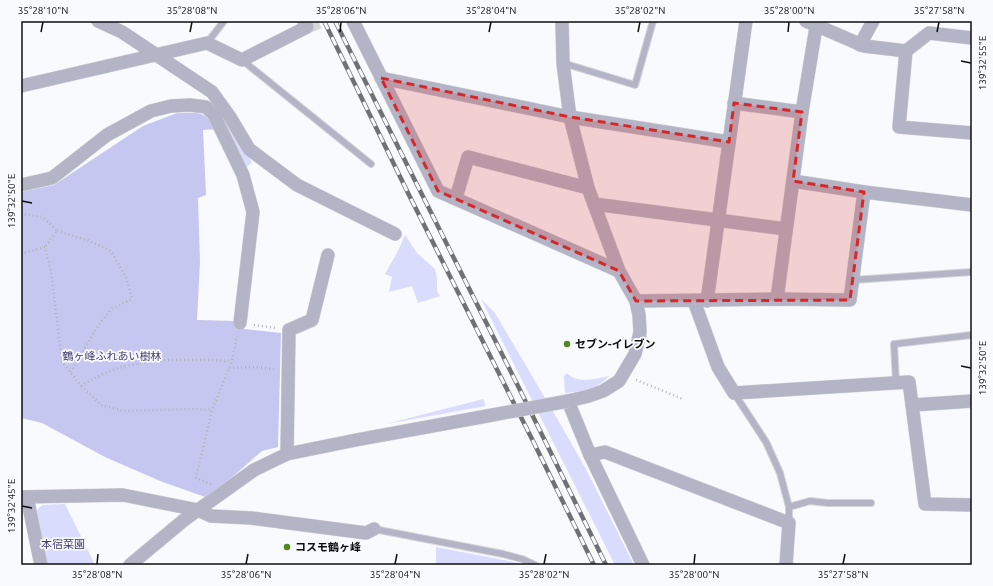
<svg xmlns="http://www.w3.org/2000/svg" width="993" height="586" font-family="Ubuntu,'Noto Sans JP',sans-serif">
<rect width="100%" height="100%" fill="#f9fafd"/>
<g fill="#dadcfd">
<polygon points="224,117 252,162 244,170 223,120"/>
<polygon points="405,235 417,253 435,269 437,278 437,291 440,296 418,303 412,286 389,292 392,277 385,274 398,251"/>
<polygon points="481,299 495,313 555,415 586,469 634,565 615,565"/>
<path d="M567,373C577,384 595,379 609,376C596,390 584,391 565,393L564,376Z"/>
<polygon points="483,399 486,406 386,424"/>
<polygon points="65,504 95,565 47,565 44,559 37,510 42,505"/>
<polygon points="436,547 519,563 519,565 436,565"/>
</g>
<path fill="#c5c7f0" d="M177,113C198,113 204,110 216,129L203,130L206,195L198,198L200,262L197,320L236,321V328L281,333L278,447L262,451L208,498L160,481L105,457L42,423L21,418V192L54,185L143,126Z"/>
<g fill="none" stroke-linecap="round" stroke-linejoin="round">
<polyline stroke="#d6d7d9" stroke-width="13" stroke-dasharray="13 6" stroke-linecap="butt" points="307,27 323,21"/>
<g stroke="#d3d4d7" stroke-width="8">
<g id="lane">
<polyline points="207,43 224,21"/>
<polyline points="242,60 371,164"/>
<polyline points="563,63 635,85 653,21"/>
<polyline points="853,280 972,272"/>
<polyline points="896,382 894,344 972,335"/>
<polyline points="734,393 766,442 780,473 789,507 789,523"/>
<polyline points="789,507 810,501 828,503 871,503"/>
<polyline points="374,529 503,554 522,559 535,565"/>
</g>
</g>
<g stroke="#d3d4d7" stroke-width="14">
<g id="street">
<polyline points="98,21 122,32 212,92 230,117 249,149 297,185 395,234"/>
<polyline points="353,21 438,191 619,271"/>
<polyline points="562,21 563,63 567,94 570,117 588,188 619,271 636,301 639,315 640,332 635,354 619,381 603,391 589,396 568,401 590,455 643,565"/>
<polyline points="806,21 864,46 906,51 929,33 972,38"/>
<polyline points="860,45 873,21"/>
<polyline points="906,51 899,127 972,133"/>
<polyline points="381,78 570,117 729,142"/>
<polyline points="21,86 207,43 242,60 307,27 304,21"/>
<polyline points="734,103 802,112"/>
<polyline points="793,181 864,192 972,205"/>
<polyline points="21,185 52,178 107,135 151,111 171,106 190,105 206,107 214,115 243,175 253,212 240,323"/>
<polyline points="456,198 468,157 588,188"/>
<polyline points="594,204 786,229"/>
<polyline points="777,299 802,112 817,21"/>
<polyline points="636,301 777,299 850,300 864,192"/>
<polyline points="694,301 718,367 734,393 909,382 925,504 972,505"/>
<polyline points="707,301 746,21"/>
<polyline points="913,405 972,401"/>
<polyline points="287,454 289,330 312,320 328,255"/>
<polyline points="590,455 605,452 789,523 786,565"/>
<polyline points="21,497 123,495 198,510 211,516 251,518 366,533 374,529"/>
<polyline points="27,497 41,565"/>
<polyline points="130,565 184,520 254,470 287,454 356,440 487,416"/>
</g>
</g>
<g stroke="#b2b3b5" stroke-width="2.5" stroke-dasharray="1 3" stroke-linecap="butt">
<polyline points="21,215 23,214 43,217 57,231 45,247"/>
<polyline points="57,231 90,241 111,251 126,277 132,299 111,309 96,329 70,373"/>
<polyline points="21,254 45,247 51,271 62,362 81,386 101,405 123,411 191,409 212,410"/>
<polyline points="254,325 276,328"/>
<polyline points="229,368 252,367 274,369"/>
<polyline points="636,380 683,399"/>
<path d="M81,386C93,379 105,372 119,368C155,358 195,359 232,361"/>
<polyline points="211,484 196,478 212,410 232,361 237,336"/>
</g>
<use href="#lane" stroke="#b3b4c6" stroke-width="6"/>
<use href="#street" stroke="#b3b4c6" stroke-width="13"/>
<g stroke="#707173" stroke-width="4.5">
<g id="rail">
<polyline points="324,21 409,195 532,439 594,565"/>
<polyline points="335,21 520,390 606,565"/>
</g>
</g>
<use href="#rail" stroke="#f9fafd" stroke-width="3" stroke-dasharray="9" stroke-linecap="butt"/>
<g stroke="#d3d4d7" stroke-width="14" stroke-linecap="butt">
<polyline id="street-bridge" points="487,416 568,401"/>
</g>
<use href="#street-bridge" stroke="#b3b4c6" stroke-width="13"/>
</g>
<path fill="#d62828" fill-opacity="0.2" stroke="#d62828" stroke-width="3" stroke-dasharray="8 5" stroke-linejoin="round" d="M381,78L570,117L729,142L734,103L802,112L793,181L864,192L850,300L636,301L619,271L438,191Z"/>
<path fill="none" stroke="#0e0e0f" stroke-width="1.5" d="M41,32L43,22M190,32L192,22M340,32L341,22M489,32L491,22M638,32L640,22M788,32L789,22M937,32L939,22M961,61L971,63M22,201L32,203M961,366L971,368M22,506L32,508M97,564L98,554M246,564L248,554M395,564L397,554M544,564L546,554M694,564L695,554M843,564L845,554"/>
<g fill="#528822" stroke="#f9fafd" stroke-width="1.5">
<circle cx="567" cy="344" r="4"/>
<circle cx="287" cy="547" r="4"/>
</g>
<g text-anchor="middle" stroke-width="3.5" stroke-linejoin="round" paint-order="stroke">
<g font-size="11" font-weight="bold" fill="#0e0e0f" stroke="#f9fafd" text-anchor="start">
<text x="575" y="348">セブン-イレブン</text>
<text x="295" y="551">コスモ鶴ヶ峰</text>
</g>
<g font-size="11" fill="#3e3b70" stroke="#f9fafd">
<text x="112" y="360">鶴ヶ峰ふれあい樹林</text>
<text x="63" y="548">本宿菜園</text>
</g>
</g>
<rect width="993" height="586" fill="none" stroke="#f9fafd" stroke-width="44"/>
<rect x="22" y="22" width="949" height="542" fill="none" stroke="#0e0e0f" stroke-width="1.5"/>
<g font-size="10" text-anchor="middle" fill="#0e0e0f">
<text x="43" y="14">35°28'10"N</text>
<text x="192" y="14">35°28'08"N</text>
<text x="341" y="14">35°28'06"N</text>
<text x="491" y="14">35°28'04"N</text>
<text x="640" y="14">35°28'02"N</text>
<text x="789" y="14">35°28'00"N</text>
<text x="939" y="14">35°27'58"N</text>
<text transform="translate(982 63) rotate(-90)" y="4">139°32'55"E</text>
<text transform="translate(11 201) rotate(-90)" y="4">139°32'50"E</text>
<text transform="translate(982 368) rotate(-90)" y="4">139°32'50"E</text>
<text transform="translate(11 506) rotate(-90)" y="4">139°32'45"E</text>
<text x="97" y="578">35°28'08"N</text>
<text x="246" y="578">35°28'06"N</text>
<text x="395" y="578">35°28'04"N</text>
<text x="544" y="578">35°28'02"N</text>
<text x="694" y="578">35°28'00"N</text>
<text x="843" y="578">35°27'58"N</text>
</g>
</svg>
